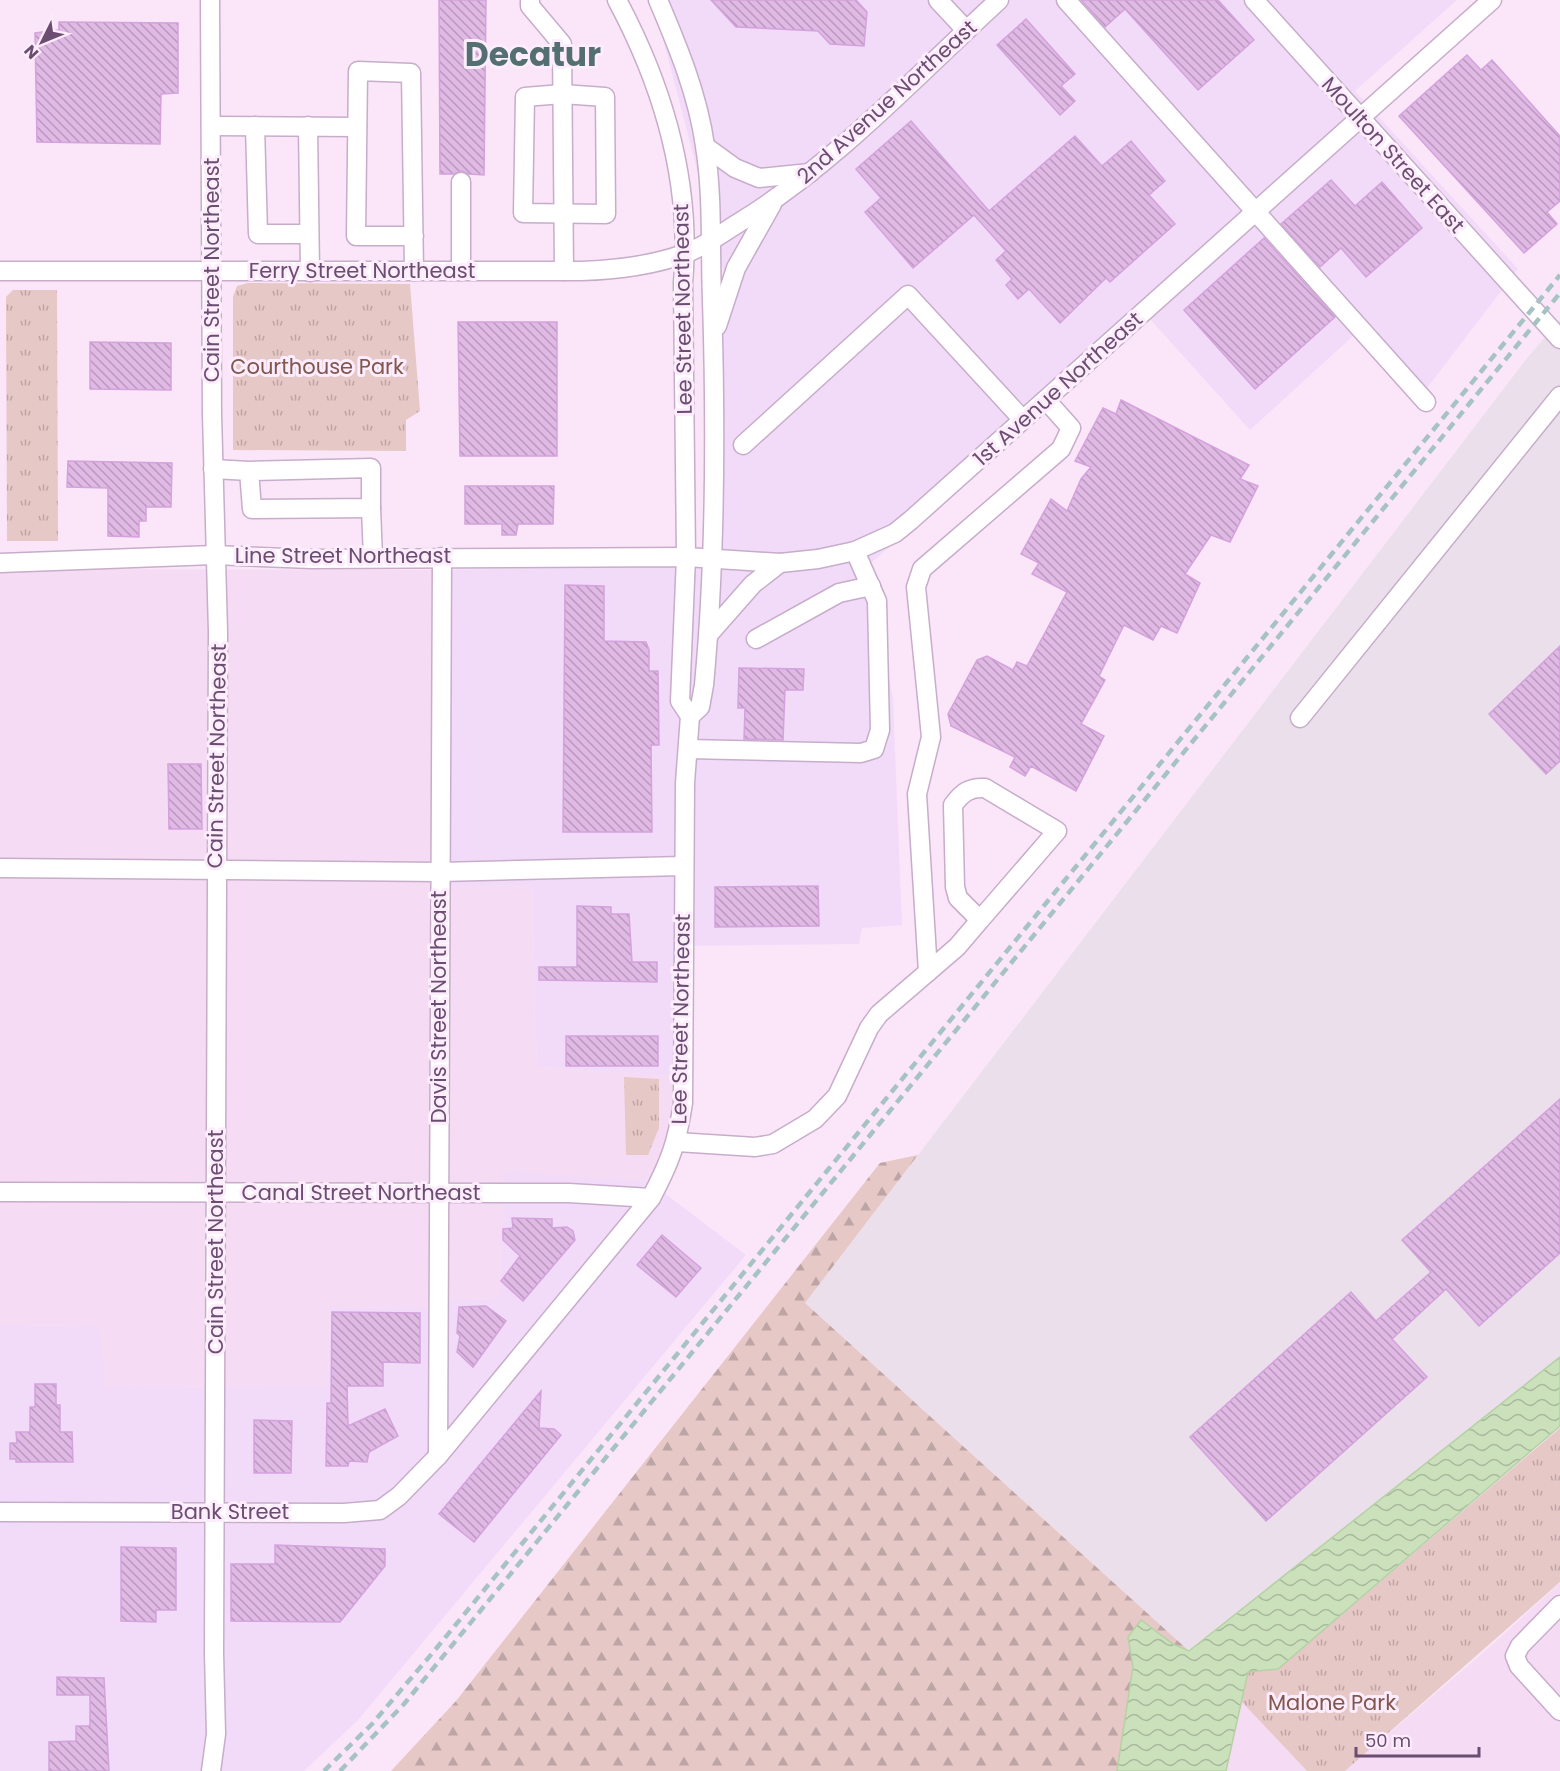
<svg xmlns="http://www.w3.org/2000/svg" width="1560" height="1771" font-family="Poppins,sans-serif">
<defs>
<pattern id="forest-firs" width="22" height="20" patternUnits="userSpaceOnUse" patternTransform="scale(1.5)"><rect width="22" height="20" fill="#e6c8c6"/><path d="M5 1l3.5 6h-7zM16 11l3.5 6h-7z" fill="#bea5a5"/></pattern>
<pattern id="park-tufts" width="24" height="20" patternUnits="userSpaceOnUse" patternTransform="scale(1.5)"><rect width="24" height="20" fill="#e6c8c6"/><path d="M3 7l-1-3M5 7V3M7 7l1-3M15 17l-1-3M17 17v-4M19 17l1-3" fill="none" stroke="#bea5a5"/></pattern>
<pattern id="water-waves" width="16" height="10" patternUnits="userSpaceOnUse" patternTransform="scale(1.5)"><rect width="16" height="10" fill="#cbe1bc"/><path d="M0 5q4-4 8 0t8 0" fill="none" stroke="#a9b99d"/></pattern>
<pattern id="building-back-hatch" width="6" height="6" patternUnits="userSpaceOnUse" patternTransform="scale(1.5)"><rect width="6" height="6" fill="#e0b9e5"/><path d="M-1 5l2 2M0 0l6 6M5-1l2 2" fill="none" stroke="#ba99be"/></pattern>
</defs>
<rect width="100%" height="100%" fill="#fae6f8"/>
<g fill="#f6dbf5">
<polygon points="0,569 435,570 434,887 532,885 537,1067 677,1076 676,1114 666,1152 651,1183 632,1182 500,1298 456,1299 430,1308 330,1307 328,1387 104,1388 100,1326 0,1325"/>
<polygon points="1560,1583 1560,1771 1345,1771 1492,1645"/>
<polygon points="1241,1701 1307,1771 1226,1771"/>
</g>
<g fill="#f2dbf9">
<polygon points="653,0 1457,0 1355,91 1518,269 1424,392 1365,325 1250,430 1150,319 870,564 893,700 902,925 862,928 859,944 677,946 677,1076 537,1067 532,885 433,887 435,570 721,565 724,274"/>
<polygon points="506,1171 651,1183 746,1255 358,1720 304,1771 0,1771 0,1325 100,1326 105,1388 328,1387 330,1307 430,1308 456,1299 500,1298"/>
</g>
<polygon fill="#eadfea" points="1560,320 1560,1359 1189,1651 805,1303 1528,357"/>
<polygon fill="url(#forest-firs)" points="918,1155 805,1303 1189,1651 1173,1644 1142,1621 1128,1637 1133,1667 1117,1771 391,1771 456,1701 880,1163"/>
<g fill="url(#park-tufts)">
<polygon points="248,283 410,284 420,411 406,420 406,451 233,450 233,297 237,286"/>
<polygon points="13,290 57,290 58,541 7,541 6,297"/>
<polygon points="624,1077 659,1079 659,1128 648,1155 626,1155"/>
<polygon points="1560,1428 1560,1582 1345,1771 1307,1771 1241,1701 1248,1672 1278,1669"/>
</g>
<polygon fill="url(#water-waves)" stroke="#b5d2a4" stroke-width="1.5" points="1560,1357 1560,1426 1278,1669 1248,1672 1226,1771 1117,1771 1133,1667 1128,1637 1141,1620 1173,1644 1189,1651"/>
<g fill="url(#building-back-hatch)" stroke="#d4a2dd" stroke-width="1.5">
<polygon points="439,0 486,0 484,175 469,174 462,171 453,174 440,174"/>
<polygon points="711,0 856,0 867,12 864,46 830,44 818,31 736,27"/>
<polygon points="1081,0 1218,0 1254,40 1198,90 1125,9 1105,27"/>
<polygon points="1026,19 1075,74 1061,86 1075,101 1060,115 997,45"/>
<polygon points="59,22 178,23 178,93 161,94 160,144 37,142 35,33 59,30"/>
<polygon points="1467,55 1481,70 1492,60 1560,136 1560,201 1547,212 1557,224 1524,253 1399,116"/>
<polygon points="911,121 989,211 1075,136 1102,166 1131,141 1165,181 1149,195 1175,224 1110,282 1106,278 1060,323 1029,289 1018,299 1006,285 1012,279 996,260 1006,251 974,215 913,268 865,212 881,198 856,169"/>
<polygon points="1331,180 1355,206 1382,182 1422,228 1366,277 1341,248 1320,267 1281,224"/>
<polygon points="1264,238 1335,317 1255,389 1184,310"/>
<polygon points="458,322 557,322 557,456 460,456"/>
<polygon points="90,342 171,343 171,390 90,389"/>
<polygon points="1121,400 1249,465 1240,479 1258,486 1230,542 1211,535 1185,574 1200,583 1177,633 1161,626 1153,640 1124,625 1099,676 1105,680 1081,724 1104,736 1076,791 1031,766 1025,776 1010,767 1015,757 951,726 948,714 977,660 987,656 1013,670 1017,662 1027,666 1067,592 1032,574 1039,563 1021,554 1051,499 1067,511 1081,479 1091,467 1075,461 1103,408 1116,414"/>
<polygon points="68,461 172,463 171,507 146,507 146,521 139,521 139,537 108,536 108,488 67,487"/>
<polygon points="465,486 554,486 553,524 518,524 516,535 502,535 502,524 465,524"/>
<polygon points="565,585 604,586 604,641 646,642 649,650 649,671 658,671 659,745 651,745 652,832 563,832"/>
<polygon points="1560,646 1560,761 1546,774 1489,714"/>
<polygon points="739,668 804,669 803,690 785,690 783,740 744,739 745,708 738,708"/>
<polygon points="168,764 201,764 202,829 169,829"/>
<polygon points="818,886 819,926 715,927 715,887"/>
<polygon points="577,906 611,907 611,914 629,914 632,962 657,962 657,982 539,980 539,967 577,967"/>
<rect x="566" y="1036" width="92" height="30"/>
<polygon points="1560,1099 1560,1253 1479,1326 1446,1289 1392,1339 1427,1377 1266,1521 1190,1437 1351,1292 1376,1321 1431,1272 1402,1240"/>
<polygon points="512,1218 552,1219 552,1228 567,1227 573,1231 575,1240 523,1301 501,1281 520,1256 503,1240 503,1229 513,1228"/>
<polygon points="662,1235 701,1268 676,1297 637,1265"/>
<polygon points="486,1306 506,1321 473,1367 457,1352 460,1336 457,1333 459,1307"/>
<polygon points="332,1312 420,1313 420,1363 383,1362 383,1386 347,1386 348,1426 385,1409 398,1436 369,1452 367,1462 349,1461 348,1466 326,1466 327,1403 331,1403"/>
<polygon points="35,1384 56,1384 56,1405 60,1405 60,1432 72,1432 73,1462 16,1462 16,1459 10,1459 10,1443 17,1443 16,1432 30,1432 30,1407 35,1407"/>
<polygon points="541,1391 539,1428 554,1429 561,1435 474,1542 439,1514"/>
<polygon points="254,1420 292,1421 291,1473 254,1473"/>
<polygon points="275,1545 385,1549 385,1566 340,1622 231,1621 231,1564 275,1564"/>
<polygon points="121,1547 176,1548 176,1610 156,1610 156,1622 121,1621"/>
<polygon points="57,1677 104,1678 109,1771 49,1771 49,1742 76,1741 76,1726 90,1726 90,1695 57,1695"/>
</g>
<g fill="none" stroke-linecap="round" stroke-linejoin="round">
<g stroke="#c7adca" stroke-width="21">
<g id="minor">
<polyline points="210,0 212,414 218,632 214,1653 216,1734 211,1771"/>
<polyline points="530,0 530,6 562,44 564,271"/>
<path d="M658,0C678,47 698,95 705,146C713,196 710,249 712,300C716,428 716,557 704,685L700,707L690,716"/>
<polyline points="938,0 966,30"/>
<polyline points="1066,0 1426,402"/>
<polyline points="1254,0 1560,339"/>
<polygon points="562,94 605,97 606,214 523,213 525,97"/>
<polyline points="211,126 357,127"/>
<polyline points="255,126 258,234 309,234"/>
<polyline points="308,126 310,272"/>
<polyline points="706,147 735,168 759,178 810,173"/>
<polyline points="414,236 356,236 358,71 411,73 414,271"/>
<path d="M0,271H581C614,270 653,265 684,254C704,247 722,233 740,222C837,162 915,77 999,0"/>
<polyline points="461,271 461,182"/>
<polyline points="717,326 736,268 772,204"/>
<polyline points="743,445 908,295 1023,420"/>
<polyline points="213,469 249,471 252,509 371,508 371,468 249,471"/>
<polyline points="371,508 373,558"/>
<polyline points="0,563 214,555 311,559 686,557 780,563 818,559 855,551 895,533 911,520 1492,0"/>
<polyline points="709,634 753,584 780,563"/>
<polyline points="756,639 839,593 871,586"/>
<polyline points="1300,718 1560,396"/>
<polyline points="688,749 861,753 874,749 880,730 877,601 855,551"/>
<polyline points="0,868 440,872 683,866"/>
<polyline points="928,972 917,794 931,737 916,587 922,569 1061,449 1071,428 1046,400"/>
<path d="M677,1142L755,1147L773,1144L815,1119L837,1096L869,1028L879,1014L957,947L980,920L958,898L955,887L953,805C962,793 969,787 985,788L1057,831L980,920"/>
<polyline points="0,1192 569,1193 651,1198"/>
<polyline points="438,1456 442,557"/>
<path d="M0,1512L344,1513L380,1510L399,1496L438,1456L651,1198C670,1162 677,1143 683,1103L685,783L690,716L680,701L686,557L683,283C692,183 664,88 617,0"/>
<polyline points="1560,1605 1520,1646 1515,1656 1519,1666 1560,1711"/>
</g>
</g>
<use href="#minor" stroke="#fff" stroke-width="18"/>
<g stroke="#a6c2c2" stroke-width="4.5" stroke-dasharray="9 6" stroke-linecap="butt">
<polyline points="324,1771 372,1724 435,1650 1560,275"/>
<polyline points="340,1771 404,1704 1560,293"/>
</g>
</g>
<g text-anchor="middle" stroke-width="6" stroke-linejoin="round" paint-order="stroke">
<g font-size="21" fill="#6a4d70" stroke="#fdecfc">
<text transform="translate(887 102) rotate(-42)" y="7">2nd Avenue Northeast</text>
<text transform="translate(1393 155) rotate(48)" y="7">Moulton Street East</text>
<text transform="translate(212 270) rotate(-90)" y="7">Cain Street Northeast</text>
<text x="362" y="278">Ferry Street Northeast</text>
<text transform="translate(683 309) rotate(-91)" y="7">Lee Street Northeast</text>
<text transform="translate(1058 389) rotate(-42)" y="7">1st Avenue Northeast</text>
<text x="343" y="563">Line Street Northeast</text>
<text transform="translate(217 756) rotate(-89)" y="7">Cain Street Northeast</text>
<text transform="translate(439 1007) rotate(-90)" y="7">Davis Street Northeast</text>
<text transform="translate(681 1019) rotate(-89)" y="7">Lee Street Northeast</text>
<text x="361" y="1200">Canal Street Northeast</text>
<text transform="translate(216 1242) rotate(-90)" y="7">Cain Street Northeast</text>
<text x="230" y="1519">Bank Street</text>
</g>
<g font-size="21" fill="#80564d" stroke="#fdecfc">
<text x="317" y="374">Courthouse Park</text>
<text x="1332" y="1710">Malone Park</text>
</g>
<g font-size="33" font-weight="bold" fill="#546f72" stroke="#fdecfc">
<text x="533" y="66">Decatur</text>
</g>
</g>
<g transform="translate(42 42) rotate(227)" stroke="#fdecfc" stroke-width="4.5" paint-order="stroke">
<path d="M0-4.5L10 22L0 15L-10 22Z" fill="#6a4d70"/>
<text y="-9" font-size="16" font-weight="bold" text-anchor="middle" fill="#6a4d70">N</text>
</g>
<path d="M1356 1747v9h123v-9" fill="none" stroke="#6a4d70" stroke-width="3"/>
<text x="1365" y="1747" font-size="18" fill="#6a4d70" stroke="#fdecfc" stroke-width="4.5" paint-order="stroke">50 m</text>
</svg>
